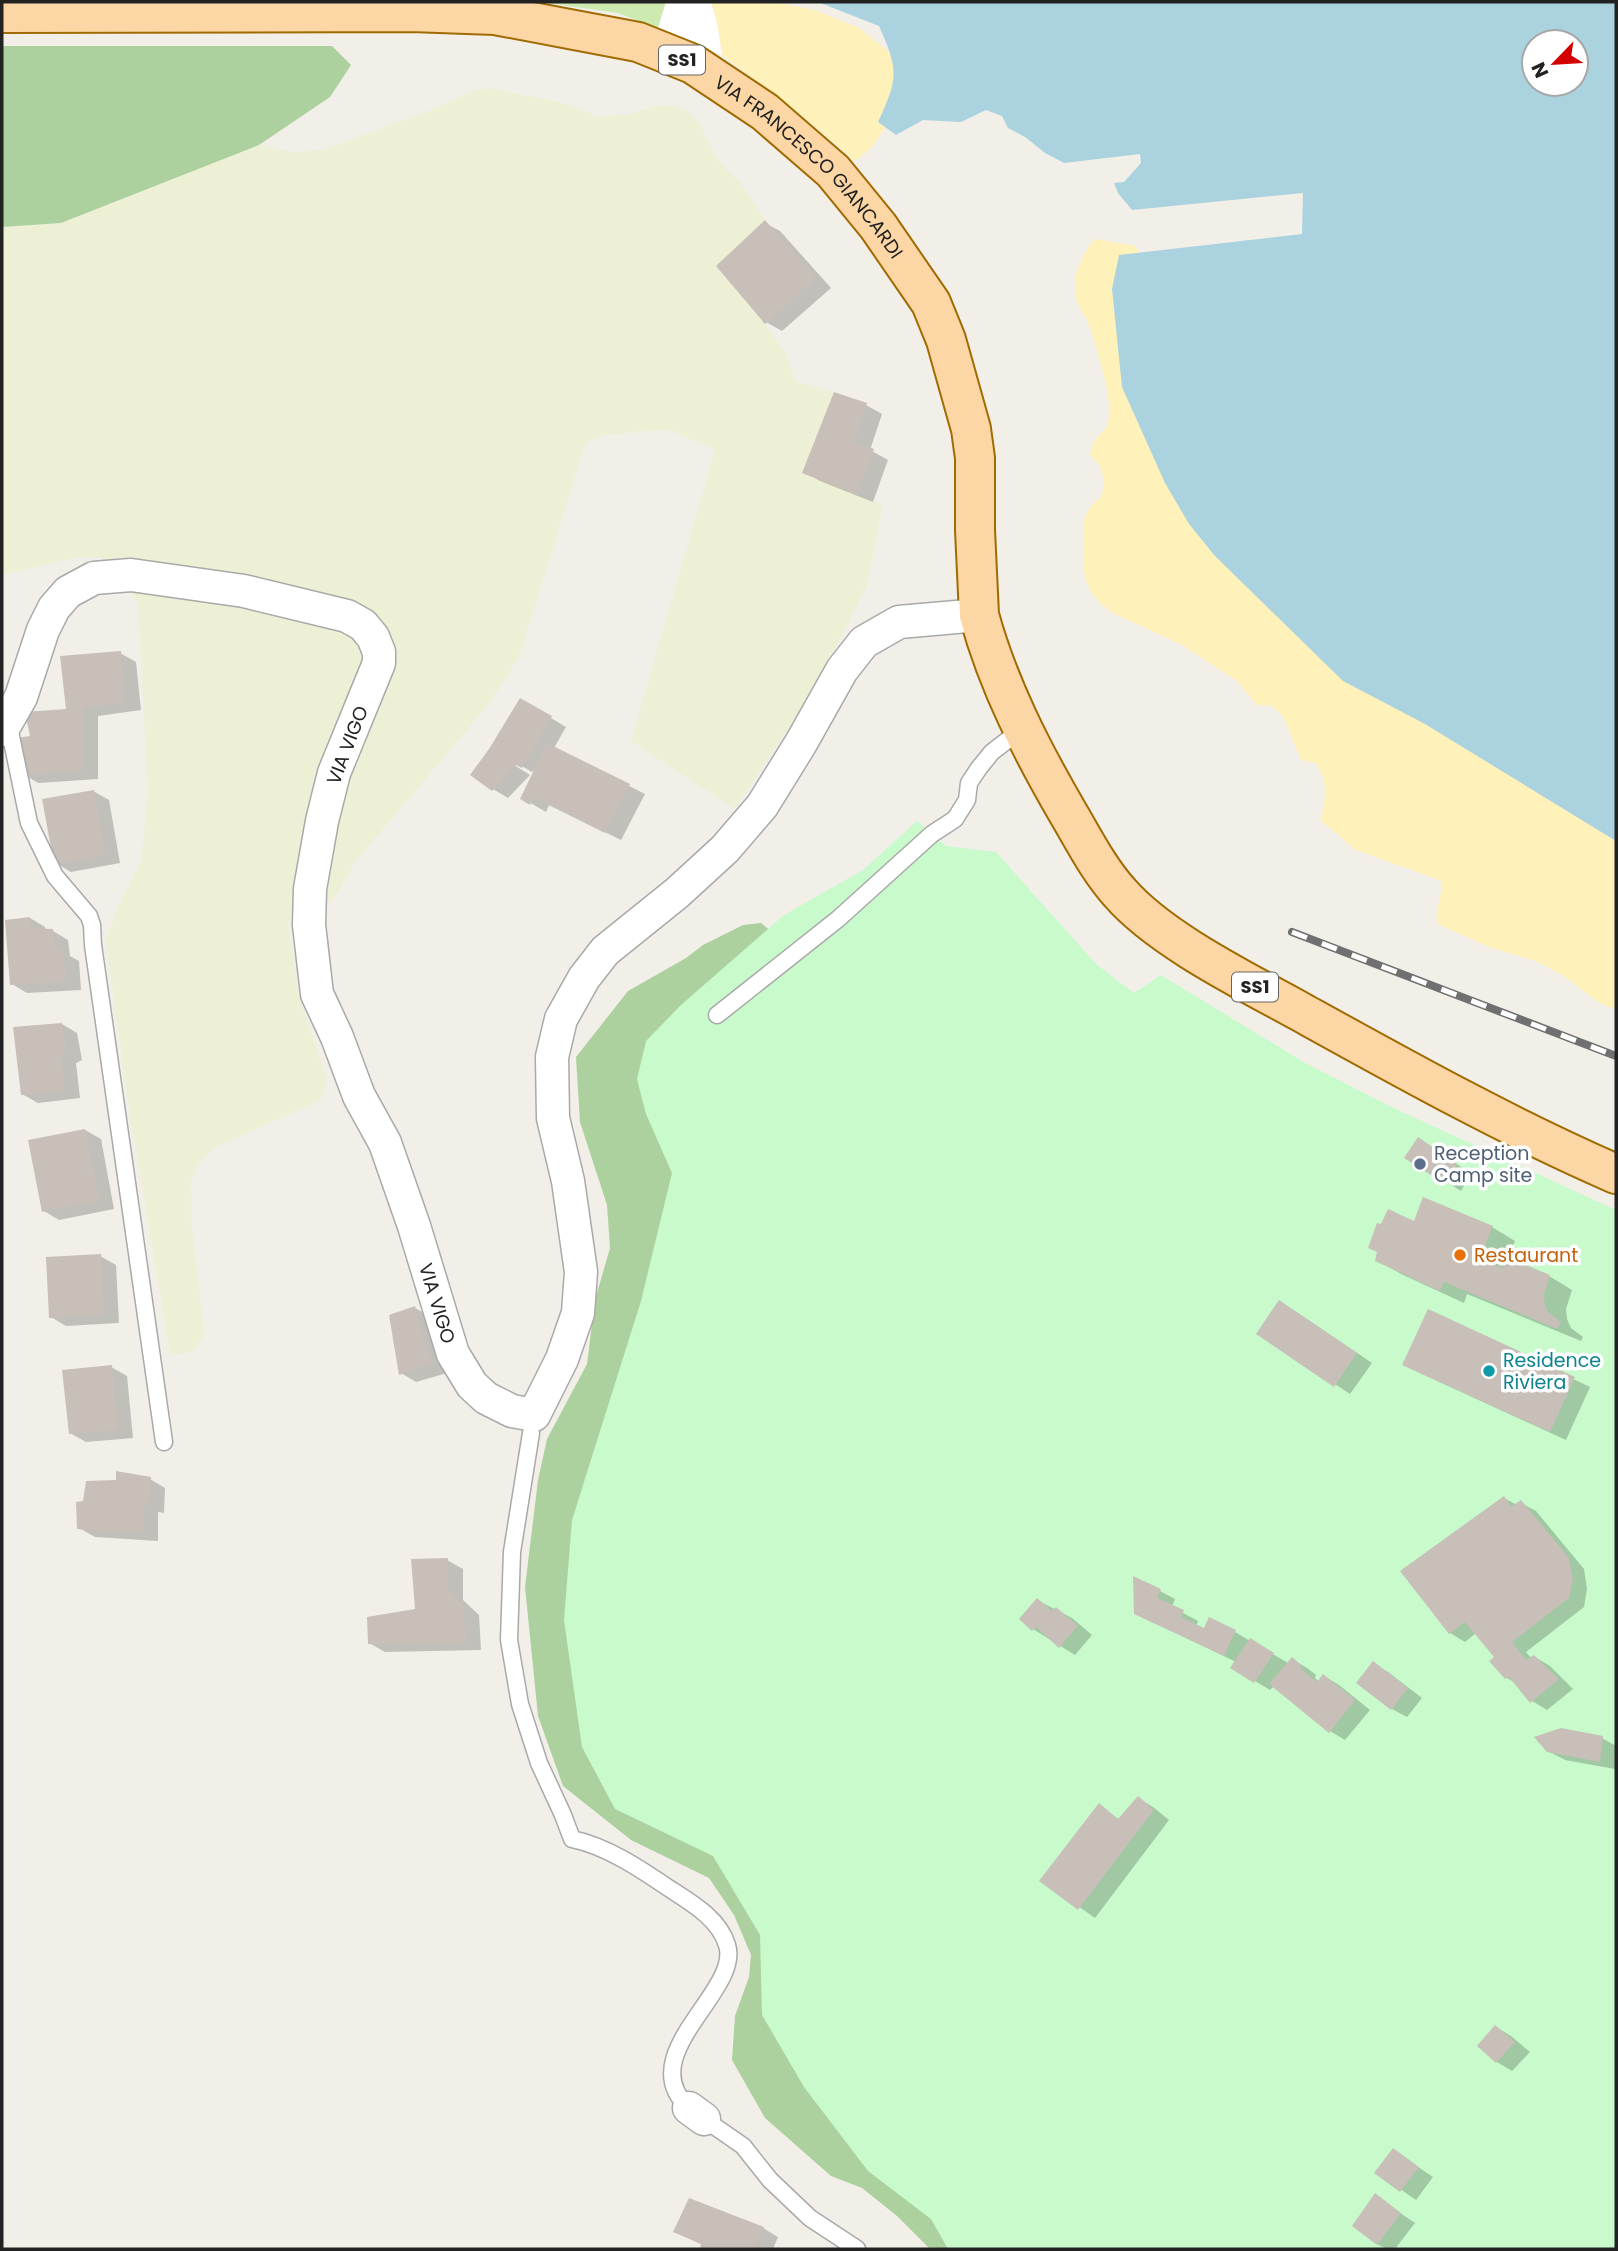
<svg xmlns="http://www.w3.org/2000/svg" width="1618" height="2251" font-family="Poppins,sans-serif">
<rect width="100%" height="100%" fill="#f2efe9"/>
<polygon fill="#eef0d5" points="490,88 567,104 596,116 627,115 657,106 673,106 688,111 698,121 719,162 742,185 765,220 716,266 765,324 785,352 796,381 834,392 802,473 883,505 867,585 815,688 735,809 631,741 715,450 667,429 605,435 586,442 519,657 489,704 355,862 334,899 288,923 299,997 327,1080 321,1100 216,1147 200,1162 191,1181 192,1225 204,1335 193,1352 170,1355 127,1097 106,941 115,914 141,862 148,794 138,603 101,557 79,557 2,575 2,227 61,223 259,145 292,152 323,150 426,112 473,91"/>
<polygon fill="#cdebb0" points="540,2 666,2 658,28 618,13"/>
<g fill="#add19e">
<polygon points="2,46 332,46 351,65 330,97 259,145 61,223 2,227"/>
<polygon points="761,923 778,937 1177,2249 930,2249 897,2216 862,2188 831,2176 765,2118 732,2060 735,2016 749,1977 751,1955 734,1915 709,1878 631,1840 563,1786 538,1716 525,1587 538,1480 547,1439 587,1364 595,1300 610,1248 607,1205 580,1122 576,1057 628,991 686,958 703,945 743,925"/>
</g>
<g fill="#fff1ba">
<polygon points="711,2 773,2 815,10 859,28 899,60 895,114 871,148 855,161 794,109 722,55 717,23"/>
<path d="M1095,239L1136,246L1143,260L1616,832V1010L1598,1002L1564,976L1536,961L1492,948L1437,924C1435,908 1442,897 1442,881L1356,850L1320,820C1326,798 1329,783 1316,763L1301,760L1283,716L1272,706L1257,705L1237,681L1182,645L1113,613L1101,604L1091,592L1085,578L1083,562L1084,520L1090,507L1102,496L1104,480L1100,466L1090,455C1092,450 1092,444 1095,440C1102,431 1108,430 1109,418C1112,397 1096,343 1088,323C1086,317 1082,313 1080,308C1068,285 1079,257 1095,239Z"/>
</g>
<polygon fill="#c8facc" points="917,821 946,846 996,852 1097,965 1134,993 1161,975 1305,1063 1400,1111 1616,1210 1616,2249 948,2249 931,2219 868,2171 804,2087 762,2015 760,1935 713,1856 615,1809 582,1747 564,1620 572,1520 641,1301 672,1173 646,1114 637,1079 646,1041 681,1005 784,915 863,870"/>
<path fill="#aad3df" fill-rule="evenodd" d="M818,2H1616V841L1425,724L1343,681L1215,556L1189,524L1165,483L1122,387L1112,289L1119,255L1302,234L1303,193L1132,210L1118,193L1114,183L1124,182L1141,163L1140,154L1064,163L1045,153L1025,137L1008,128L1002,116L986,110L961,122L923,120L896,135L878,122C898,79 899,70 879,26ZM1534,42H1576V84H1534Z"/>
<polygon fill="#fff" points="666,2 711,2 717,23 722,55 658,28"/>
<g fill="#0003">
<polygon points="765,223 780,231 831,288 782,331 766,322"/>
<polygon points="866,405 882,414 870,450 888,460 873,502 820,481 804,472"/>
<polygon points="120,653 136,662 141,710 98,716 98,779 38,783 23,774 32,738 68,711"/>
<polygon points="521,700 566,727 554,748 645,794 621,840 549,805 546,812 522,798 536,768 532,772 515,762 514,765 530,775 508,798 493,789"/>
<polygon points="93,791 109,800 120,863 71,872 56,863"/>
<polygon points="30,918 45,927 45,930 53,931 68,940 70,956 79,961 81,990 27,993 12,984"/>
<polygon points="62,1024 77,1033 82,1060 76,1063 80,1098 38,1103 22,1094"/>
<polygon points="85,1130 101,1139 114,1209 59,1220 44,1211"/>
<polygon points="1434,1148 1471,1174 1461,1191 1407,1157"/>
<polygon points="1415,1224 1492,1227 1515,1241 1507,1259 1549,1276 1572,1290 1566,1309 1567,1319 1571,1328 1583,1337 1581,1341 1467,1294 1464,1303 1401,1274 1377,1260"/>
<polygon points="100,1256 116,1265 119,1323 66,1326 51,1317"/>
<polygon points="415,1308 431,1317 447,1373 416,1382 401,1373"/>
<polygon points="1295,1311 1372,1363 1350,1394 1258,1334"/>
<polygon points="1429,1311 1590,1387 1566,1440 1420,1373"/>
<polygon points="111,1367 127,1376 133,1438 86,1442 70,1433"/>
<polygon points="150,1479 165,1488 164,1513 158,1512 158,1541 95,1537 79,1528"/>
<polygon points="1504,1498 1517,1505 1521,1503 1536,1511 1584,1569 1587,1589 1584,1607 1526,1652 1532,1659 1535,1657 1550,1666 1573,1689 1547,1710 1532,1701 1517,1684 1507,1678 1497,1657 1476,1633 1465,1642 1450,1633"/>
<polygon points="447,1560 463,1569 463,1600 479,1615 481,1650 385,1652 369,1643 417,1611"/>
<polygon points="1160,1591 1175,1599 1172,1607 1198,1621 1196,1626 1205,1630 1235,1632 1288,1663 1292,1659 1307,1668 1316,1675 1315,1678 1319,1682 1324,1676 1339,1685 1370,1710 1345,1740 1330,1731 1274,1686 1270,1690 1232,1667 1236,1662 1136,1613"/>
<polygon points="1037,1600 1072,1618 1092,1635 1075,1655 1033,1629"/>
<polygon points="1373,1664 1388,1672 1422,1698 1407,1717 1392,1709 1359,1682"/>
<polygon points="1602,1738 1616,1746 1615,1769 1565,1760 1548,1751"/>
<polygon points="1138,1798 1153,1807 1169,1820 1095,1918 1041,1880 1099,1806 1120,1820"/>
<polygon points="1496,2027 1511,2036 1530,2052 1512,2071 1497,2062"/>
<polygon points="1393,2150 1433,2177 1416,2200 1377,2173"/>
<polygon points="1375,2196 1415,2223 1395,2249 1387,2249 1377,2244"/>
<polygon points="763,2228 778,2237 773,2249 702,2249 703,2245 676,2232"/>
</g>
<g fill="#c7bfb8">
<polygon points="765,220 817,278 765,324 716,266"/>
<polygon points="834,392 867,403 855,441 874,449 857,495 802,473"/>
<polygon points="121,651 126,702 83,708 83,771 21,775 16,738 30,736 25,712 66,709 60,656"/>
<polygon points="520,698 552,716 522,768 516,765 492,791 470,775 489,749"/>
<polygon points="547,743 630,784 605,833 533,797 530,805 520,799"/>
<polygon points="94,790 106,855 54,864 42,799"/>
<polygon points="30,917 31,928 53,929 56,950 64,950 66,982 10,985 5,920"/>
<polygon points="62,1023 67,1052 61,1054 65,1090 21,1095 13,1027"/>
<polygon points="85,1129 100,1200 42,1212 28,1140"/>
<polygon points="1418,1137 1457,1164 1445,1184 1404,1158"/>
<polygon points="1423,1197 1493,1226 1479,1258 1503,1268 1509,1258 1550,1275 1544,1295 1545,1305 1548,1312 1561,1322 1557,1329 1444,1282 1440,1291 1375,1261 1377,1252 1368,1248 1377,1223 1381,1224 1388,1209 1414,1221"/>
<polygon points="101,1254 104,1315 49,1318 46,1257"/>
<polygon points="1279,1300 1357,1353 1334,1387 1256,1334"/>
<polygon points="415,1306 432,1364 399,1375 389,1315"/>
<polygon points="1428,1309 1575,1377 1550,1432 1402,1365"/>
<polygon points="112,1365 118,1430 69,1434 62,1370"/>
<polygon points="116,1471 151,1477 149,1505 144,1505 143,1533 77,1529 76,1502 83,1501 86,1481 116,1480"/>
<polygon points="1504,1496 1511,1507 1521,1500 1569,1558 1573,1579 1569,1598 1512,1642 1526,1660 1534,1655 1559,1679 1530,1703 1509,1677 1505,1679 1489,1661 1494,1657 1465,1622 1449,1634 1400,1571"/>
<polygon points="448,1558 448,1590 464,1604 466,1642 368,1644 367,1617 415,1609 411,1559"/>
<polygon points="1133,1576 1161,1589 1157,1598 1184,1610 1181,1617 1204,1628 1209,1617 1236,1630 1224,1656 1134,1614"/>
<polygon points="1037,1598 1052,1611 1056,1607 1078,1626 1059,1648 1036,1627 1032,1631 1019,1619"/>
<polygon points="1250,1638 1274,1653 1254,1683 1230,1668"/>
<polygon points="1292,1657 1302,1666 1300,1668 1317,1682 1323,1674 1355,1700 1329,1733 1269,1684"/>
<polygon points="1373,1661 1408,1688 1391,1710 1356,1683"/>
<polygon points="1561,1728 1603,1736 1600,1762 1547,1752 1534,1737"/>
<polygon points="1138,1796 1154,1810 1078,1910 1039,1881 1099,1803 1118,1819"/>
<polygon points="1495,2025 1515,2042 1496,2063 1477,2046"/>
<polygon points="1393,2148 1419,2167 1400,2192 1374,2173"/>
<polygon points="1375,2193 1401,2213 1377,2245 1352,2226"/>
<polygon points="689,2198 764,2227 754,2249 700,2249 701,2244 673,2232"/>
</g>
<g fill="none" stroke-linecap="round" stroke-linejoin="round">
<g stroke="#a9a9a9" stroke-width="19">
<g id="service">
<polyline points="8,722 29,823 55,876 89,916 92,925 93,945 164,1442"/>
<polyline points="717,1015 838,919 932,834 955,819 967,800 969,783 979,768 992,752 1022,729"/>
<path d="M531,1433L512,1552L509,1640L520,1704L539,1763L563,1815L572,1839C606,1846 639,1868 667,1887C690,1902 719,1918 727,1945C742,1991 631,2055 689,2108"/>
<polyline points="704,2119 743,2146 770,2180 810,2218 857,2249"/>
</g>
</g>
<g stroke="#a9a9a9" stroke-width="35">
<g id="minor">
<path id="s1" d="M2,730L21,697L43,630L54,608L68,592L94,578L131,575L244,591L347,616L363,625L373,637L379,652V663L334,773L322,821L310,889L309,925L317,994L337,1037L359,1096L385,1143L414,1226L453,1354L472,1385L486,1398L512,1411L534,1415L562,1359L578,1313L581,1272L568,1181L553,1118L552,1057L561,1019L584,978L605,951L677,893L725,849L762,806L801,743L842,670L864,642L899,622L979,615"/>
<polyline points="689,2108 704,2119"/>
</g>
</g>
<g stroke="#a06b00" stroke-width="42">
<g id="primary">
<path id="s2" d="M2,13L411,12L495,15L638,42L693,64L765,112L833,171L878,226L931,303L946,340L971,429L975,458V530L979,615C998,685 1032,751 1068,813C1084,840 1099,870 1120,893C1161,940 1245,981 1301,1012C1404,1069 1508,1127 1616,1174"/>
</g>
</g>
<use href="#service" stroke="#fff" stroke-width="16"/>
<use href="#minor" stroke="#fff" stroke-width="32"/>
<use href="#primary" stroke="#fcd6a4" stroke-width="38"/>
<g stroke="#707070" stroke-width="8">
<polyline id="rail" points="1292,932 1616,1056"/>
</g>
<use href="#rail" stroke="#fff" stroke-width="5" stroke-dasharray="16" stroke-linecap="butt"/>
</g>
<circle fill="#5c6f8a" stroke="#fff" stroke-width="2.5" cx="1420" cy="1164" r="7"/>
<circle fill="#e8710a" stroke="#fff" stroke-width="2.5" cx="1460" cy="1255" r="7"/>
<circle fill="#0f9aa8" stroke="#fff" stroke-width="2.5" cx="1489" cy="1371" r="7"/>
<g text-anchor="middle" stroke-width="7" stroke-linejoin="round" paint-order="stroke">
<g fill="#fff" stroke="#646464" stroke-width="2">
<rect x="659" y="45.5" width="46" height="29" rx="5"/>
<rect x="1232" y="972.5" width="46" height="29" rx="5"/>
</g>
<g font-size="18" font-weight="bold" fill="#222">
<text x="682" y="66">SS1</text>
<text x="1255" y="993">SS1</text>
</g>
<g font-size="19" fill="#222" stroke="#fff">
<text dy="7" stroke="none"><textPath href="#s2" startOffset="854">VIA FRANCESCO GIANCARDI</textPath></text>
<text transform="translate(347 745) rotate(-69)" y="7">VIA VIGO</text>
<text dy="7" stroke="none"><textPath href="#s1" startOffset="1178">VIA VIGO</textPath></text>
</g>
<g font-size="19" fill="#4e5e75" stroke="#fff" text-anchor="start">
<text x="1434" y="1160">Reception<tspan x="1434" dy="22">Camp site</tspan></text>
</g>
<g font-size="19" fill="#c56008" stroke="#fff" text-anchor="start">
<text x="1474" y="1262">Restaurant</text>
</g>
<g font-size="19" fill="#0d838f" stroke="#fff" text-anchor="start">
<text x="1503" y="1367">Residence<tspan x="1503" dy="22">Riviera</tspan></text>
</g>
</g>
<rect width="1618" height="2251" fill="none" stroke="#222222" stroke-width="7"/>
<g transform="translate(1555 63) rotate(245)"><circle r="33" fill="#ffffff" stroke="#a7a7a7" stroke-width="2"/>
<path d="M0-5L12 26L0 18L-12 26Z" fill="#d40000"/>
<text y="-10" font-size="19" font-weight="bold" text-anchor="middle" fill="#222222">N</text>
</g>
</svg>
